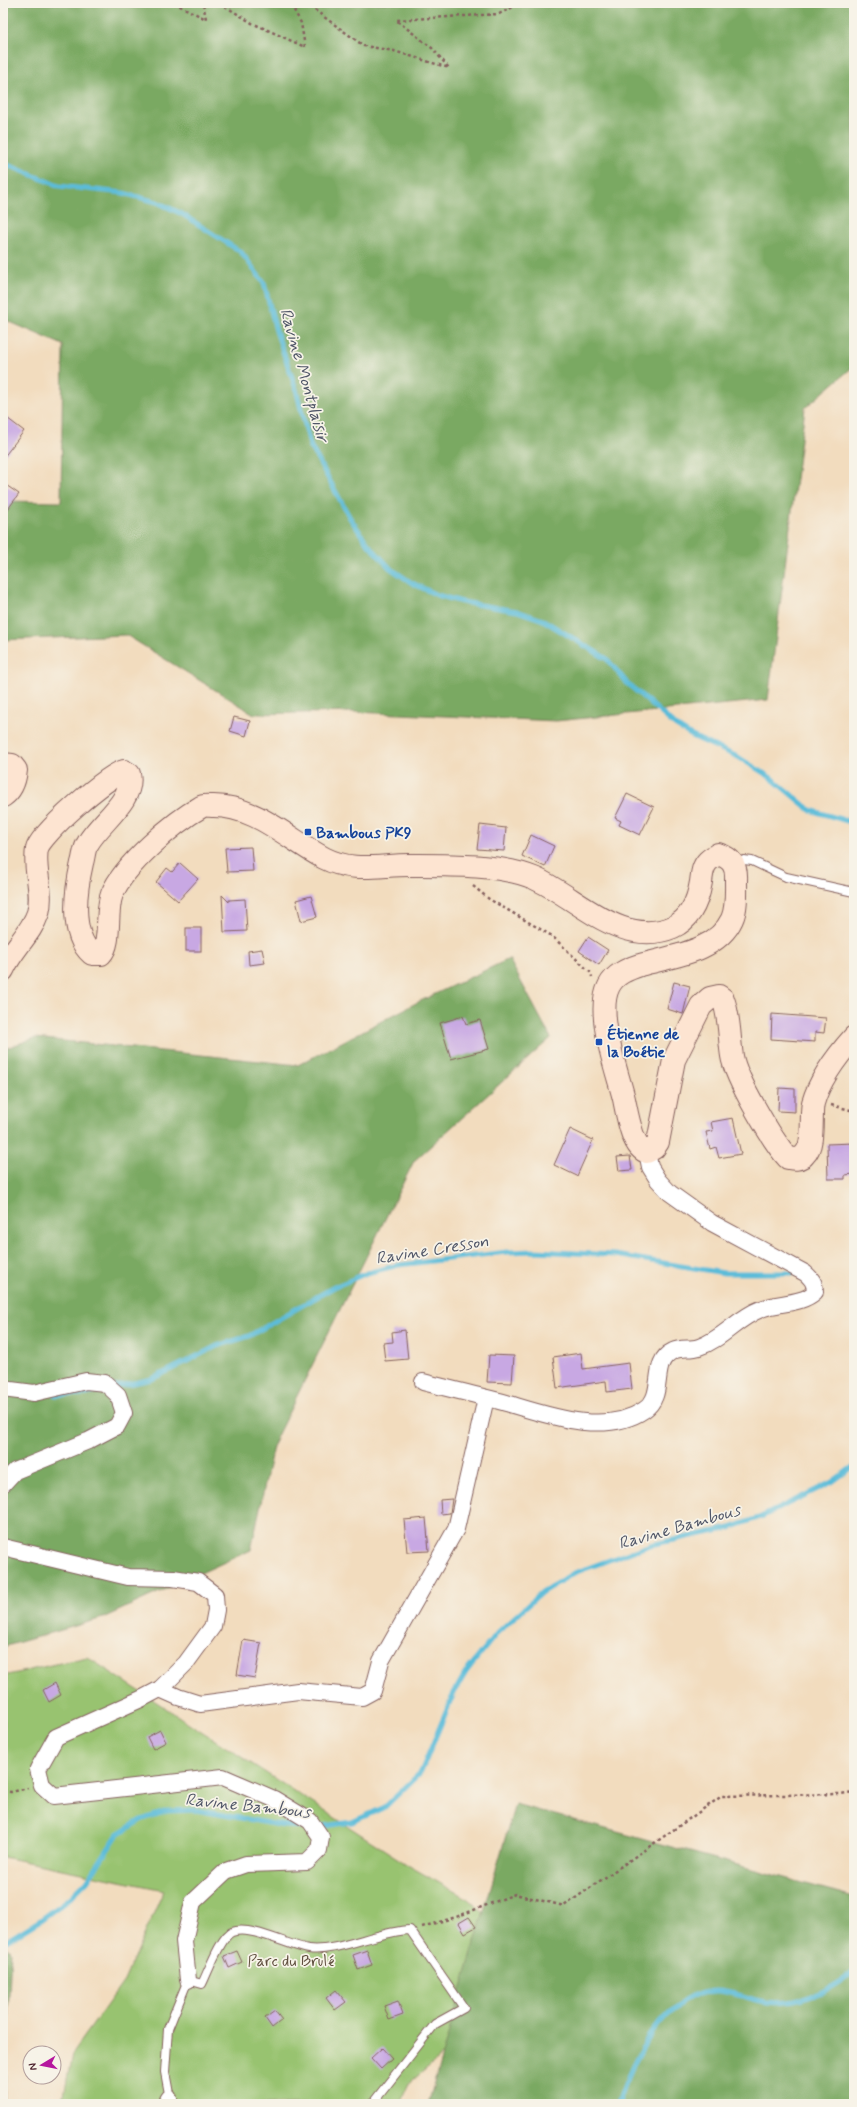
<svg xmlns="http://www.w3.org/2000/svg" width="857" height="2107" font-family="Mynerve,sans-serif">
<rect width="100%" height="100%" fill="#f7f3e8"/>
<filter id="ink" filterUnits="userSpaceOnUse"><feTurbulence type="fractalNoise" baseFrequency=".025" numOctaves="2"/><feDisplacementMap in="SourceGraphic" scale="8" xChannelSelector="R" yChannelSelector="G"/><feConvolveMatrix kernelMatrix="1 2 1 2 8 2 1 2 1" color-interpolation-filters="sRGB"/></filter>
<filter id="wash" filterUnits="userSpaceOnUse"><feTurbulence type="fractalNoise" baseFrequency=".012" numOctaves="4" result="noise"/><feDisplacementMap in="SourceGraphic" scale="16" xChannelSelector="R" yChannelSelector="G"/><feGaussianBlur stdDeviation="0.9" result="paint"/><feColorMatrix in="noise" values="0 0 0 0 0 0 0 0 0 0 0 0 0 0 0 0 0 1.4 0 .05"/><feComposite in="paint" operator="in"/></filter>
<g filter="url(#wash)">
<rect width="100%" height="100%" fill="#f2dcbe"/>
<polygon fill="#98c370" stroke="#71714e" points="87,1657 411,1867 468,1899 509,1933 532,1979 407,2085 400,2104 62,2104 72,2054 124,1981 164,1890 3,1857 3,1676"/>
<g fill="#7aa962" stroke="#626446">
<polygon points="3,3 854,3 854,366 805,408 768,700 556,721 354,712 254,714 126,635 3,640 3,501 61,502 63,345 3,319"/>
<polygon points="509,959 551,1038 414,1161 274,1442 251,1550 103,1618 3,1647 3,1049 35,1038 298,1065 416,1003"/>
<polygon points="515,1804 854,1897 854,2104 428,2104"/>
<polygon points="3,1944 11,1951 4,2104 3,2104"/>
</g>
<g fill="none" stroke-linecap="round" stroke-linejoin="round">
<g stroke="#5bbcd9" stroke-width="5">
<polyline points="3,163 59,186 123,193 157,202 182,214 241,252 264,283 276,331 296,389 310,445 350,518 368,544 390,568 412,583 437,595 462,602 517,611 543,620 607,659 627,683 676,726 692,736 738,757 770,777 810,810 854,823"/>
<polyline points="115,1387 152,1379 217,1346 249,1336 334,1287 367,1273 399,1265 507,1252 535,1251 615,1255 724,1273 793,1273"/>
<polyline points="56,1395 86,1394 107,1389"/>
<polyline points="318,1827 352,1822 385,1807 421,1772 454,1693 466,1672 498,1632 542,1592 574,1573 650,1545 730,1528 761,1517 832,1482 854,1466"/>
<polyline points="3,1943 39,1921 70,1898 87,1881 118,1834 141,1820 167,1811 196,1810 285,1826 310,1827"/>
<path d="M618,2104C631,2062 665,1992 716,1991C731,1991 746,1998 761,2001C793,2008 829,1992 854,1972"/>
</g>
</g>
<g id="blocks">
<g fill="#c8a8e3">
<polygon points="3,415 24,431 3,458"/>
<polygon points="3,483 19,494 3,516"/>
<polygon points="234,717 250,721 246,736 230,731"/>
<polygon points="627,794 654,807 640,835 619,825 621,821 615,818"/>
<polygon points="480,825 506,828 504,851 477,849"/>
<polygon points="531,835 554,846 545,867 522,856"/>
<polygon points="251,847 253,871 227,872 225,848"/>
<polygon points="180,863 198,879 178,901 156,882 167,868 172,872"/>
<polygon points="222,895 229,902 229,900 245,899 247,931 224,932"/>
<polygon points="311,896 317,917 301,921 296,900"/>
<rect x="186" y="928" width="15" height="23"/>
<polygon points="588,937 608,950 599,965 579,951"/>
<polygon points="262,949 265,963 249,965 248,951"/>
<polygon points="674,982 690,986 683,1014 667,1009"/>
<polygon points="772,1014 826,1018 824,1033 815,1032 815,1042 771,1039"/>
<polygon points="463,1016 466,1024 480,1020 489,1049 451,1059 440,1023"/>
<polygon points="779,1088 795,1089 795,1112 778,1111"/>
<polygon points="733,1118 741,1154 719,1158 716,1147 710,1149 706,1132 713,1131 711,1122"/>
<polygon points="570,1129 593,1140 577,1176 554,1165"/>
<polygon points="854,1143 854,1174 845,1175 845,1179 828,1179 827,1144"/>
<polygon points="630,1156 632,1170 619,1171 617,1157"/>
<polygon points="405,1330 408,1359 385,1361 383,1343 393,1342 392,1332"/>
<polygon points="581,1353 583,1369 629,1363 632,1389 607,1392 606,1381 557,1388 553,1357"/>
<polygon points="489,1355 514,1356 512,1383 487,1382"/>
<polygon points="452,1499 450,1513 441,1514 440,1500"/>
<polygon points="426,1518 429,1551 407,1552 404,1520"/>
<polygon points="243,1640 261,1643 255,1678 237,1675"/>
<polygon points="55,1683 61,1695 49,1702 43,1690"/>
<polygon points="160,1730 166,1742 153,1749 147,1737"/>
<polygon points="469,1917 476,1927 465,1933 459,1923"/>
<polygon points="367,1950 372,1965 358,1970 353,1955"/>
<polygon points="237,1951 242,1962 229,1968 224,1956"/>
<polygon points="336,1990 346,2002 335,2010 326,1998"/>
<polygon points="398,2001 403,2015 389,2020 384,2006"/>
<polygon points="275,2011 282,2020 272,2028 265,2018"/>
<polygon points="382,2048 392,2059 381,2069 371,2058"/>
</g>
</g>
</g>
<g filter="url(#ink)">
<use href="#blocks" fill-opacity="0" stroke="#85615e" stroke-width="1"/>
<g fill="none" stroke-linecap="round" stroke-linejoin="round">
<g stroke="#85615e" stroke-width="10">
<g id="lane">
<polyline points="735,865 744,860 752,861 786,877 854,892"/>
<path d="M170,2099L165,2072L168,2029L188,1980L202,1984C208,1972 221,1936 232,1932C252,1925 288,1946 309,1949C336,1953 378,1931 410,1930L464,2008L435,2024L372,2104"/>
</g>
</g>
<g stroke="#85615e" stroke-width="18">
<g id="street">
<path d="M423,1382C450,1389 477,1395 503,1402C544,1414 604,1437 644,1410C667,1395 649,1362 673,1351C681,1347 691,1350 699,1347C723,1339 737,1318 761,1309C778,1302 801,1305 815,1292C815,1283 812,1279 805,1273L712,1223L670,1193L658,1180L650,1167L647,1152"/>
<polyline points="3,1389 34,1393 86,1381 105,1383 118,1395 124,1413 117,1426 88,1441 15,1471 3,1484"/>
<polyline points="3,1547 128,1577 173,1578 198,1582 215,1595 216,1610 213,1626 186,1663 160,1689 141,1699 56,1737 38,1769 42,1785 54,1796 223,1777 274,1799 310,1821 321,1837 319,1850 307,1862 246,1864 226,1871 193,1902 184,1941 188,1980"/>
<polyline points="160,1689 178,1697 200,1704 298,1691 362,1697 373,1691 381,1661 456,1529 486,1398"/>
<polyline points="166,2104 169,2098"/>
</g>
</g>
<g stroke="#85615e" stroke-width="24">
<g id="secondary">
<path d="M3,764L12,765L16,770C15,780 12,790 3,796"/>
<path d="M3,970C12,949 31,934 38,913C44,891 33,870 37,849C39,835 109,774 124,771L129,774C135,800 100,822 88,843C84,848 84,857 82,863C76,889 69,934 92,954H101C112,943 105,911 112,894C124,865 174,822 201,807C204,805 208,806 212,806C255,805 288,839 324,858C353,873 379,865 409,865C445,865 501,864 534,878C576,896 621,949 673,927C691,919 698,900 701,882C702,875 702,867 708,861C711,858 715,856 718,854C731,858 737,865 736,880C736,892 737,908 732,919C717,952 672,956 640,965C628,969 615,974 609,986C595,1013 617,1070 624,1099C627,1113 632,1148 647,1152L654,1148L658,1142L674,1060L701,1006L710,998L719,996L723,999C730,1017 729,1038 732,1056C735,1077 773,1142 788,1158C794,1159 801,1160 805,1154C815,1144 810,1116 813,1103C820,1078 837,1056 854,1037"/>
</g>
</g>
<g stroke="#85615e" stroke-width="2.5" stroke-dasharray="3 3" stroke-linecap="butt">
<polyline points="174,3 206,19 203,3"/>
<polyline points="220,3 252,23 305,47 301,23 290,3"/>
<polyline points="305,3 364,46 394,51 449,68 432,48 396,20 499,14 521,3"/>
<polyline points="473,886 489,899 552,936 591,973 592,977"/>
<polyline points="831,1105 854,1111"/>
<polyline points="3,1791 11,1792 28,1788"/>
<polyline points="422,1927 456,1917 515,1894 564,1906 722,1796 840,1794 854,1792"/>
</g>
<use href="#lane" stroke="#fff" stroke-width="8"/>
<use href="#street" stroke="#fff" stroke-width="16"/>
<use href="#secondary" stroke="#fde4d1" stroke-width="22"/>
</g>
</g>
<g fill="#1a4fb4" stroke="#f7f3e8" stroke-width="1.5">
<rect x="304" y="828" width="8" height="8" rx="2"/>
<rect x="595" y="1038" width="8" height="8" rx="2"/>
</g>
<g text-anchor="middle" stroke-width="3.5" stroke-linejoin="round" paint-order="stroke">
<g font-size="16" font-weight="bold" fill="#164399" stroke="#f7f3e8" text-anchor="start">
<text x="316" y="838">Bambous PK9</text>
<text x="607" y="1039">Étienne de<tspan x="607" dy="18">la Boétie</tspan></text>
</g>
<g font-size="16" fill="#615040" stroke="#f7f3e8">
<text x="291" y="1966">Parc du Brulé</text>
</g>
<g font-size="17" font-style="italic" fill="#505668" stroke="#f7f3e8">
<text transform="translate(305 375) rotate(74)" y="6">Ravine Montplaisir</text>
<text transform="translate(432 1249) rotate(-9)" y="6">Ravine Cresson</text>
<text transform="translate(679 1526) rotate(-16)" y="6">Ravine Bambous</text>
<text transform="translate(248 1805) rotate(6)" y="6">Ravine Bambous</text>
</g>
</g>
<rect width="857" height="2107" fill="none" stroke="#f7f3e8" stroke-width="16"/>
<g transform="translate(42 2065) rotate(260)"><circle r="19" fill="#f7f3e8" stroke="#b29e9c"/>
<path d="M0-3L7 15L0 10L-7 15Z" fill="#b5179e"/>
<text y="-6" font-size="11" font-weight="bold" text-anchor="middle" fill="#4a1f2b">N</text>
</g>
</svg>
